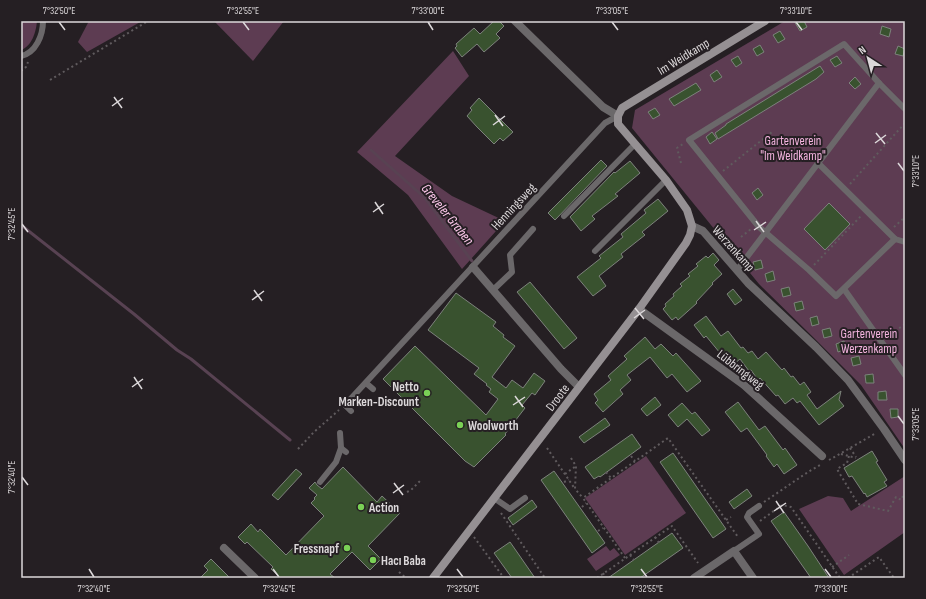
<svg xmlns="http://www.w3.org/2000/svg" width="926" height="599" font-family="'Sofia Sans Condensed',sans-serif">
<rect width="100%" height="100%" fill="#251f23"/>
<g fill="#5d3c52">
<path d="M21,21H37C36,32 32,46 21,50Z"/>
<polygon points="89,21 142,21 87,52 78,42"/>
<polygon points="214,21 284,21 253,61"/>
<polygon points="785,21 905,21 905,449 861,385 813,337 759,284 632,128 635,110"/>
<polygon points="453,51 469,76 395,156 452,196 505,221 462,269 408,195 357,152"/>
<polygon points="646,456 686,513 625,555 585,498"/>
<polygon points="905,476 905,532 844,575 799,509 828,496 843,498 851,511"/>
<polygon points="606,546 610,551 614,548 620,555 596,571 587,559"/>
</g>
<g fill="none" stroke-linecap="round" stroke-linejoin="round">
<g stroke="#584252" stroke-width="3">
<polyline points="371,150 425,198 472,261"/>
<polyline points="21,225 134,314 177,350 191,359 290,440"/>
</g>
</g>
<g fill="#39522f" stroke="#7d827c">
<polygon points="494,21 499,21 504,26 496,34 500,38 484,52 477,44 462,57 455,48 457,46 456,44 474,28 480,34"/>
<polygon points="794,21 804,21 807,27 800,31"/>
<polygon points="882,26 891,29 889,37 880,34"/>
<polygon points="780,31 785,39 778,43 773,35"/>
<polygon points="760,45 764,52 757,56 753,49"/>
<polygon points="898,46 905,49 903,56 895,54"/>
<polygon points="738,56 742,63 736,67 731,60"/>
<polygon points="837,56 842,63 835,67 830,60"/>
<polygon points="820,66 824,72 816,79 718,139 715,133 726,125 726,124"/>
<polygon points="717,70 722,77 714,82 710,75"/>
<polygon points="855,77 861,84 855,89 849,83"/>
<polygon points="696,83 701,90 674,106 669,99"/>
<polygon points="479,98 513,132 503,141 500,138 494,144 477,127 467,116 472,110 470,108"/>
<polygon points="655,108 660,115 653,119 648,112"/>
<polygon points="712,132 717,139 710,144 706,137"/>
<polygon points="601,160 607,166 555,220 548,213"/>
<polygon points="630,161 640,173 615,194 618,196 592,216 595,219 581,231 570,217 614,172 615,173"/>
<polygon points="758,188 763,195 757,200 752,193"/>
<polygon points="658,199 668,211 642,232 645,235 621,254 623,257 599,276 606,286 593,296 577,277 601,258 599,256 623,237 621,234 646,213 644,210"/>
<polygon points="829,203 850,224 825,250 804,229"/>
<polygon points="713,253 719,260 714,265 722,274 712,283 713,284 696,302 697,303 678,320 676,317 672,320 663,309 666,306 665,304 674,296 673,294 682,286 680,284 690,276 688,274 698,266 696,264 706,256 708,258"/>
<polygon points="761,260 763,268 755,270 753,262"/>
<polygon points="773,271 775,280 767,282 765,274"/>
<polygon points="530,282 577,338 564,349 517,292"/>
<polygon points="789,287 791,295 783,297 781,289"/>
<polygon points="733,289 742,300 735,305 727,294"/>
<polygon points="456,293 496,322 493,326 504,335 503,337 515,346 492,377 506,388 512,380 523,388 534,373 545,381 535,395 532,393 522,405 525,408 505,434 506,435 474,467 465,461 383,379 415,346 486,415 498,399 489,392 491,389 486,385 487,384 474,374 479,368 428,330"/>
<polygon points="802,301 804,309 796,311 794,303"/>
<polygon points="706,316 721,336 728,331 741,348 743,347 748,353 752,351 758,359 766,352 782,370 784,368 791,377 793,376 800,385 804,382 811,392 807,395 817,409 841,391 839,400 844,406 819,425 800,401 797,403 793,398 785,404 778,395 776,396 760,378 758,380 751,370 749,371 740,359 734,364 729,357 727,359 722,352 720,353 706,336 704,338 694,325"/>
<polygon points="817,316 819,324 812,326 810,318"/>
<polygon points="830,328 832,336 824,338 822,330"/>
<polygon points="645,337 655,349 661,344 673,356 676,353 701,381 687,392 672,374 667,378 650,357 627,375 631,380 620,390 623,394 603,412 595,403 598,400 594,394 611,380 608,376 627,359 624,356"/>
<polygon points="844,341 846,349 838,352 836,344"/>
<polygon points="859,356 861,364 853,366 851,358"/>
<polygon points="873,374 874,383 866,383 865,375"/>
<polygon points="886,391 887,400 878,400 878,392"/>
<polygon points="655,397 661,405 647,416 641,409"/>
<polygon points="738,402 759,430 765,426 783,450 785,448 797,465 784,474 777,464 774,467 766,456 767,455 747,428 741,432 725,412"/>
<polygon points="682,403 692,414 695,412 710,430 702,436 687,419 678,427 668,415"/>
<polygon points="890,409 898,409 898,417 891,418"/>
<polygon points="605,418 610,425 584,443 579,437"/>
<polygon points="632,434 641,447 600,477 599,476 594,479 585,467"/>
<polygon points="872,451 878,461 876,462 887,480 884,482 887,486 867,497 865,493 864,494 852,476 849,477 844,468"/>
<polygon points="673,453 726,529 713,538 660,462"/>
<polygon points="343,467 377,502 382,496 400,513 368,546 381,559 370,570 352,552 330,574 335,578 280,578 271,569 273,567 247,542 245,544 238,537 251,524 258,532 260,529 286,555 324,516 311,503 315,499 314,498 317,495 309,488 315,482 317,485 322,489"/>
<polygon points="296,469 302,474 278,500 272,495"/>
<polygon points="554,471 605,543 592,553 541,480"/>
<polygon points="747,489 752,496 734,509 729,502"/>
<polygon points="532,500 537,507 513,525 508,518"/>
<polygon points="784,512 808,546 829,578 811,578 771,521"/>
<polygon points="672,533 683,548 653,569 640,578 608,578"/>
<polygon points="510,542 517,552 535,578 512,578 494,553"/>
<polygon points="211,559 230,578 200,578 208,570 204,566"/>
</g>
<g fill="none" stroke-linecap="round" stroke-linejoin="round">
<g stroke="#605b5e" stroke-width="2" stroke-dasharray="2 3" stroke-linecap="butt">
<polyline points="21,71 26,67 28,62"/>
<polyline points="50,80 148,21"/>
<polyline points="681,163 677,148 683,144"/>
<polyline points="723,171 772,132"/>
<polyline points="850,184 905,123"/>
<polyline points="894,227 905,217"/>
<polyline points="741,237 751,229"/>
<polyline points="814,265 861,216"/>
<polyline points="887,337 905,324"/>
<polyline points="547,448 575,489"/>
<polyline points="850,448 856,457"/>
<polyline points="298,449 314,432 339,410"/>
<polyline points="841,454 856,458"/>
<polyline points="631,456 635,461"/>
<polyline points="849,456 847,463 837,469 858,504 888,511 896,497 901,500 905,492"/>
<polyline points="571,458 576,466 575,489 583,498"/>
<polyline points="829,460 876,433"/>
<polyline points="606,472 611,478"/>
<polyline points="565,474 576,466"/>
<polyline points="564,482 569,480"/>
<polyline points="407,492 411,490 420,481"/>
<polyline points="764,502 808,472 820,465"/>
<polyline points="582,507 586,503"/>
<polyline points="501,513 545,578"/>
<polyline points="726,520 731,517"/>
<polyline points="760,521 782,505 791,507 840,578"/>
<polyline points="598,531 603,528"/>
<polyline points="474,537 504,578"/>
<polyline points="655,537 659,543"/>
<polyline points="630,555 634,560"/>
<polyline points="625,558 583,498 668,438 738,537"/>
<polyline points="832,567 849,555"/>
<polyline points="399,572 406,578"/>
<polyline points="603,573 606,578"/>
<polyline points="597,578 672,526 698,563"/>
<polyline points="848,578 879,557 894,578"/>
</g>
<g stroke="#6b686a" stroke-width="6">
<path d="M21,56C36,53 43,35 43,21"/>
<polyline points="818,163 895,239 905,242"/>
<polyline points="564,216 635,144"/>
<polyline points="895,239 836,296 809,270 759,227 689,140 844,44 879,83 905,109"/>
<polyline points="595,251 666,180"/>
<polyline points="737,270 879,83"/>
<polyline points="844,289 905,375"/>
<polyline points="493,290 512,272 510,255 533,229"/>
<polyline points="366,383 373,389"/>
<polyline points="351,411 345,405 605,123 618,116"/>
<polyline points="340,433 341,448 346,452"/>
<polyline points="320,482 336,462 341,448"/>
<polyline points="494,498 510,509 525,498"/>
<polyline points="734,551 759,534 747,517 749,513 759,506"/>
</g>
<g stroke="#6b686a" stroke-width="8">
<polyline points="515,21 603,107 618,116"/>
<polyline points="692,226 703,231 748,283 816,347 848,380 884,429 905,460"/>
<polyline points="473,267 561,369 579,387"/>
<polyline points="639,309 744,385 822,456"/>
<polyline points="224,548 255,578"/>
<polyline points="694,578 734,551 753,578"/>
</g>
<polyline stroke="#959093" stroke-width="8" points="433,578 639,309 686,243 690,235 692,226 687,210 666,180 618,124 618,116 622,108 765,21"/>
</g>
<path fill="none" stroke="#dcd8da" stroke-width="1.5" d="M59,22L65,30M243,22L249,30M428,22L433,30M612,22L618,30M796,22L802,30M114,97L122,108M112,106L123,98M495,115L503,126M493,125L505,116M876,133L885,144M875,143L886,135M898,163L904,171M375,202L383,214M373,212L384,204M756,221L764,232M22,224L28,232M754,230L766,222M254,290L262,301M252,300L264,291M635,308L644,319M634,318L645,310M134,377L142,389M132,387L143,379M515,396L523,407M513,405L525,397M898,416L904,424M22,477L28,485M394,483L403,495M393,493L404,485M776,501L784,513M774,511L786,503M89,569L94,577M273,569L279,577M457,569L463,577M641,569L647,577M825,569L831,577"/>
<g fill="#7ad156" stroke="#251f23" stroke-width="1.5">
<circle cx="427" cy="393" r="4"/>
<circle cx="460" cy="425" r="4"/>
<circle cx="361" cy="507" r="4"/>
<circle cx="347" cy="548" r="4"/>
<circle cx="373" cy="560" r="4"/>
</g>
<g text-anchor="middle" stroke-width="4" stroke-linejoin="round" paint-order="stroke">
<g font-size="13" fill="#dcd8da" stroke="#251f23">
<text transform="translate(683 56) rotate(-31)" y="5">Im Weidkamp</text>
<text transform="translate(513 206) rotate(-47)" y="5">Henningsweg</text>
<text transform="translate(734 248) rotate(48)" y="5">Werzenkamp</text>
<text transform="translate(741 369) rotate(38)" y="5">Lübbringweg</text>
<text transform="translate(557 397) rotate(-53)" y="5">Droote</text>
</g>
<g font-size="13" fill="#f4b4df" stroke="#251f23">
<text x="793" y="145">Gartenverein<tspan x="793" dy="15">"Im Weidkamp"</tspan></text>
<text x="869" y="338">Gartenverein<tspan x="869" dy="15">Werzenkamp</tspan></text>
</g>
<g font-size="13" font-weight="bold" fill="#dcd8da" stroke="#251f23" text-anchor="start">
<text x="419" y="391" text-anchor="end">Netto<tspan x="419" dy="15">Marken-Discount</tspan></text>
<text x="468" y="430">Woolworth</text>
<text x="369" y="512">Action</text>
<text x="339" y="553" text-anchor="end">Fressnapf</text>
<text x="381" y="565">Hacı Baba</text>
</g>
<g font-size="14" font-style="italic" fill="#fcc7ea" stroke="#251f23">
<text transform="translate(448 214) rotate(51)" y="5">Greveler Graben</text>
</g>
</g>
<rect width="926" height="599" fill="none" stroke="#251f23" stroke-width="44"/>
<g transform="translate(868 58) rotate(324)" stroke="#251f23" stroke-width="3" paint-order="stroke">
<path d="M0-3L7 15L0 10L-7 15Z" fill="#dcd8da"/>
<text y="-6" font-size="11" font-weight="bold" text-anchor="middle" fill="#dcd8da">N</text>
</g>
<rect x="22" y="22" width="882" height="555" fill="none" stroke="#dcd8da" stroke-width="1.5"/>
<g font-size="10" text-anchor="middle" fill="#dcd8da">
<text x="59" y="14">7°32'50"E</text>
<text x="243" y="14">7°32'55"E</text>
<text x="428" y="14">7°33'00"E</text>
<text x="612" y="14">7°33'05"E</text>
<text x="796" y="14">7°33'10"E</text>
<text transform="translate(915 171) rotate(-90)" y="4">7°33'10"E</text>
<text transform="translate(11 224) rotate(-90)" y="4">7°32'45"E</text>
<text transform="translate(915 424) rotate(-90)" y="4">7°33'05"E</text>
<text transform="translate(11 477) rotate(-90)" y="4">7°32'40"E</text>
<text x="94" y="592">7°32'40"E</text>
<text x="279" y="592">7°32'45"E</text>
<text x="463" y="592">7°32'50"E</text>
<text x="647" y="592">7°32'55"E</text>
<text x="831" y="592">7°33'00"E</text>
</g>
</svg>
